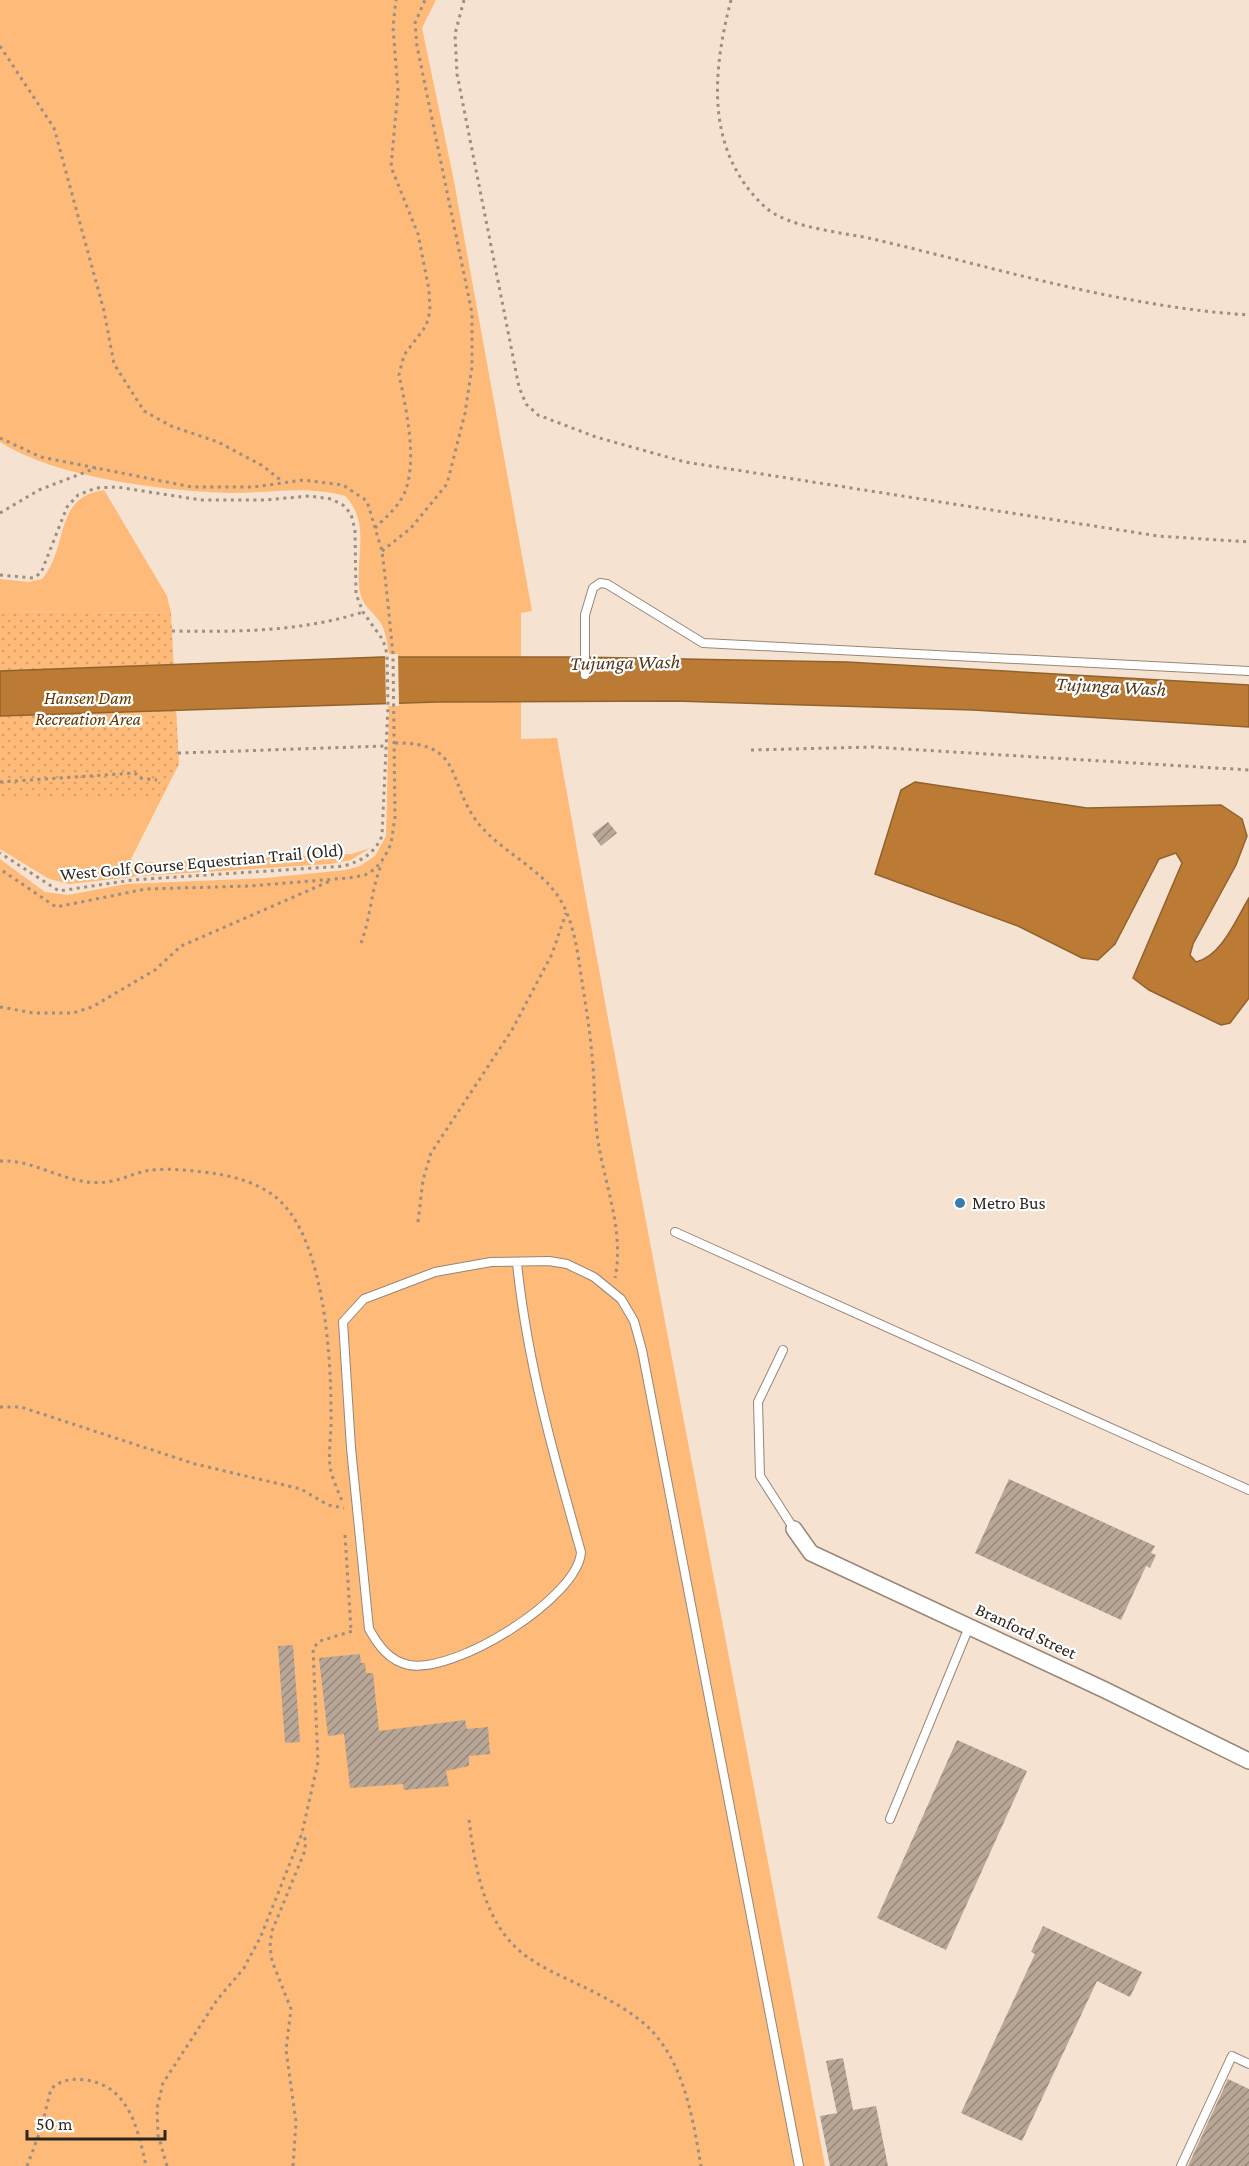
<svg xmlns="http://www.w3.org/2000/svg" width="1249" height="2166" font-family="'Crimson Pro',serif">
<defs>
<pattern id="park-dots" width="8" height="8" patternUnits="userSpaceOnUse" patternTransform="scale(1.5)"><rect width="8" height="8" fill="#fdba78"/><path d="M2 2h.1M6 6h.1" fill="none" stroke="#d9a067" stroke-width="1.8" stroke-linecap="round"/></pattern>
<pattern id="building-hatch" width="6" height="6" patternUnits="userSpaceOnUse" patternTransform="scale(1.5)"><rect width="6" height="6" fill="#b8a696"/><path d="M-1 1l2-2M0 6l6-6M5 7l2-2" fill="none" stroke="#96877a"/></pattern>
</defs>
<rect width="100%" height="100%" fill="#f6e2d1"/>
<g fill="#fdba78">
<path d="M0,0H436L422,28L453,176L532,611L521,613V739L557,738C642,1215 737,1690 825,2166H0V859L45,892L68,895L126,884L265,878L346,870L360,866L375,856L386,836L389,707L386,706L385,654H389C387,643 386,631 380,622C373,611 362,606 360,592C354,560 372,523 345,496C307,485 271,493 231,493C164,491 57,478 0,442Z"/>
<path d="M104,490L167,596L171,613L0,611V579L28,582L42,579C69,548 53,497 104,490Z"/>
<polygon points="179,764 131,859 132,863 352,854 370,848 351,860 330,864 140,876 69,884 49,879 0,849 0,784 135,767"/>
</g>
<polygon fill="url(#park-dots)" points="0,611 171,613 179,764 160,798 0,798"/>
<g fill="#bc7b34" stroke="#91622e" stroke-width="1.5">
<polygon points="382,657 578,657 847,662 1249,685 1249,727 973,710 675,701 437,702 0,716 0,671"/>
<path d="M915,782L1087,808L1221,805L1242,819L1247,836L1236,865L1193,944L1190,955L1196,962C1222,956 1236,919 1249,898V998L1230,1023L1221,1025L1149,990L1133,978L1182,863L1176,853L1159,859L1115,944L1098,960L1082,958L1018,926L875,874L901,790Z"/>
</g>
<polygon fill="#f6e2d1" points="385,654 398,654 399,706 386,706"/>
<g fill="url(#building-hatch)">
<polygon points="608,822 617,833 601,846 592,834"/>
<polygon points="1009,1479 1155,1546 1151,1553 1156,1555 1150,1568 1146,1566 1121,1620 975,1553"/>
<polygon points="293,1645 300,1742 285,1743 278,1646"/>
<polygon points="360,1654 361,1663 365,1663 366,1673 373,1673 379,1731 465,1720 467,1729 488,1727 490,1754 469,1756 469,1766 446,1771 449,1786 404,1790 403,1784 350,1788 344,1734 328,1736 319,1658"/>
<polygon points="957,1740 1027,1771 946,1950 877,1918"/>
<polygon points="1043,1926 1142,1972 1130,1997 1097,1981 1022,2141 961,2113 1035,1954 1031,1952"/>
<polygon points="843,2058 853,2110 876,2106 888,2166 830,2166 820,2116 837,2113 826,2061"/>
<polygon points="1228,2079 1249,2089 1249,2166 1188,2166"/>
</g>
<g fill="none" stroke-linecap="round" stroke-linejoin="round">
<g stroke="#988676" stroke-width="10">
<g id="service">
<polyline points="585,675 585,615 593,588 600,583 607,584 703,643 1249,671"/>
<polyline points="675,1232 1249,1490"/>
<path d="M517,1263C527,1362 554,1457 581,1552C578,1598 455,1674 409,1665C389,1661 378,1645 369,1629L351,1448L343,1322L364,1299L435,1272L491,1262L549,1261L567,1264L594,1277L621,1299L634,1321L642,1350L799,2166"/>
<polyline points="783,1350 758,1402 760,1476 794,1529"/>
<polyline points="890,1819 969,1627"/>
<polyline points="1181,2166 1232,2056 1249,2064"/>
</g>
</g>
<g stroke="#988676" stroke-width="18">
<polyline id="minor" points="794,1529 811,1553 1105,1690 1249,1761"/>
</g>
<g stroke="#9c8e81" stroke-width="3" stroke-dasharray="3 4.5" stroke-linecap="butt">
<polyline points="464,0 455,34 457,74 519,387 526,404 538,415 596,437 685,462 1158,536 1249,542"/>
<path d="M731,0C712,73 705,151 765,207C788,228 842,232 873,239C997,268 1121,307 1249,315"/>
<polyline points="0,46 54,128 104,311 114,364 144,411 171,426 218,442 263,466 283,482"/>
<polyline points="0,438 41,457 192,487 254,487 303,480 343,485 367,501 382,551 386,585 393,654 395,817 391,844 384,858 375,869 365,875 348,878 250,886 146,889 56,907 0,869"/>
<polyline points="0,513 39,490 96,468"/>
<path d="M375,528C385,518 396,509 403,496C419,465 406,408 399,375L404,355L426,326L430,311L429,290L418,234L391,167L398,90L393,27L396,0"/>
<polyline points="382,551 411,528 447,484 465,413 472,367 472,313 417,46 415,23 425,0"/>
<path d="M0,575L33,578L41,573L67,507L78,495L96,488L117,487L201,500H265L309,496L331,499L343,505L351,514L355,530L356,594L363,612L383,640L387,654L388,706L382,836C374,854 363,860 344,866L132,880L59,891L0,853"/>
<path d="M172,631C237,632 300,632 363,612"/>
<path d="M395,743C464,742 446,781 478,823C501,852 542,868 561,901C574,924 577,949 581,975C585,1002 590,1029 592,1056C595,1082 594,1108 597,1134C603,1181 625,1230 615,1278"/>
<polyline points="751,750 872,747 1249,770"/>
<polyline points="178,753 386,746"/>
<polyline points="0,782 135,773 139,778 157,780"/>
<path d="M361,943C371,917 371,889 382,863"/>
<polyline points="0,1007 34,1013 73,1013 92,1007 155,970 181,946 330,881"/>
<path d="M0,1161C37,1159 68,1187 106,1182C119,1181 132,1174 145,1171C167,1167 196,1171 218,1174C241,1178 266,1186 283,1204C324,1247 331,1355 331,1412C332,1430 328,1449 330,1467C332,1478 338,1491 342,1501"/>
<polyline points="418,1222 423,1180 431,1153 512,1030 552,954 566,913"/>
<polyline points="0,1407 21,1407 195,1464 301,1489 328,1505 344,1508"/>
<polyline points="345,1535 351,1630"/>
<path d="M469,1820C475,1868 484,1925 526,1956C542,1968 563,1977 582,1986C606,1998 632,2011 651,2030C685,2066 693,2120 701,2166"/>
<path d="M27,2166L41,2129L51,2089C60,2080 73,2078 86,2080C129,2086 138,2129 146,2166"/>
<polyline points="167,2166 158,2135 157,2108 163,2083 217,2000 244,1968 261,1936 302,1833 318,1762 313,1648 320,1641 356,1630"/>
<polyline points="293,2166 296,2122 286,2050 291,2009 272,1961 270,1946 272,1931 304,1853 306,1841 302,1833"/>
</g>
<use href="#service" stroke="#fff" stroke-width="8"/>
<use href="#minor" stroke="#fff" stroke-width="15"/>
</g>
<circle fill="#377cb1" stroke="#fff" stroke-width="2" cx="960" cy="1203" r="6"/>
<g text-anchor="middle" stroke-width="4.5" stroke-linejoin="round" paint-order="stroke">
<g font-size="18" font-style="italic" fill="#643800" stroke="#fff">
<text x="88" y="704">Hansen Dam<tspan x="88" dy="21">Recreation Area</tspan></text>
</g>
<g font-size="18" fill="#2d261f" stroke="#fff">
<text transform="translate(202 862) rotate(-5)" y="6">West Golf Course Equestrian Trail (Old)</text>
<text transform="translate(1026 1631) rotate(25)" y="6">Branford Street</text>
</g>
<g font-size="18" fill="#2d261f" stroke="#fff" text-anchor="start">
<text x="972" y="1209">Metro Bus</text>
</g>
<g font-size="20" font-style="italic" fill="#55391c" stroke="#fff">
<text transform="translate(625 662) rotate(-1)" y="7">Tujunga Wash</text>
<text transform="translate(1111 686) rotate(3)" y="7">Tujunga Wash</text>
</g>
</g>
<path d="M27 2130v9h138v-9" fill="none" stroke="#2d261f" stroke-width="3"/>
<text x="36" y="2130" font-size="18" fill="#2d261f" stroke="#ffffff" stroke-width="4.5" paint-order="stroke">50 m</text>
</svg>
